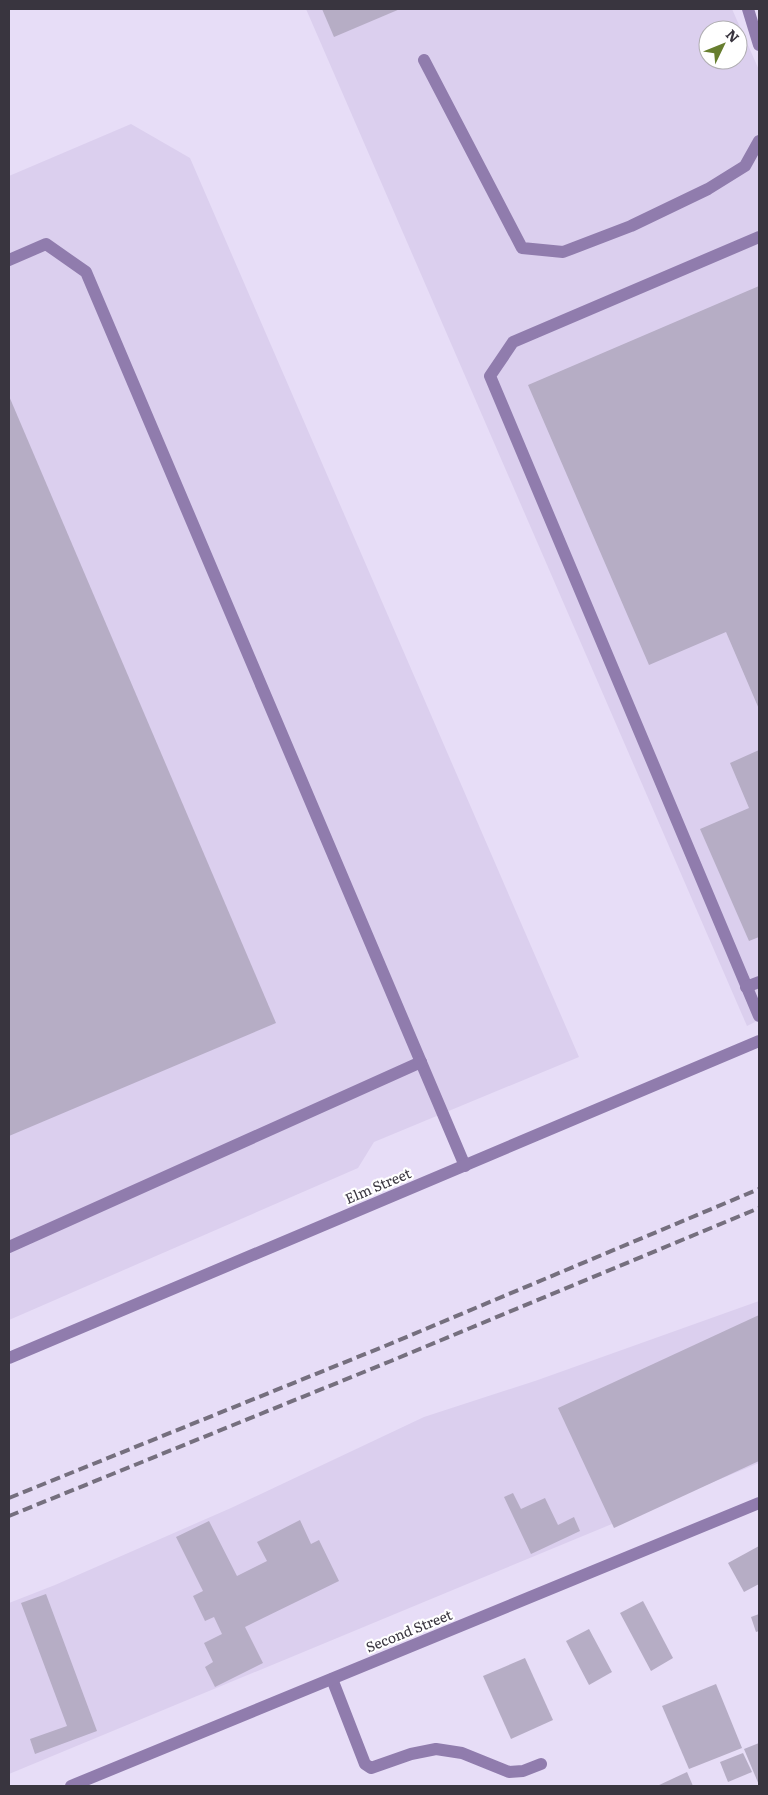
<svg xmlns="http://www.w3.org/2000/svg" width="768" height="1795" font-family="Literata,serif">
<rect width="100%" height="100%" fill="#e7ddf7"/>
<g fill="#dbcfee" fill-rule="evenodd">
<path d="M306,9H732L759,70V1020L747,1026ZM708,30H738V60H708Z"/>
<polygon points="131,124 190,158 579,1057 374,1142 358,1168 9,1320 9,176"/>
<polygon points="759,1301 759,1463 9,1774 9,1603 55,1585 231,1508 424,1417 535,1381"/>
</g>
<g fill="#b6adc5">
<polygon points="322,9 400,9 334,37"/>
<polygon points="759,286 759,709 726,632 649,665 528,385"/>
<polygon points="9,396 276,1023 9,1136"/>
<polygon points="759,750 759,937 749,941 700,829 749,808 730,763"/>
<polygon points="759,1315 759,1461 614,1528 558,1408"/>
<polygon points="513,1493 521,1509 545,1498 558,1525 574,1517 580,1531 531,1554 504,1497"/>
<polygon points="300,1520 311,1544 319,1540 339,1581 245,1627 263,1663 215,1687 205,1667 213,1662 204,1643 222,1634 214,1617 205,1621 193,1596 203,1591 176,1537 209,1521 237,1576 267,1561 257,1542"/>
<polygon points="759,1546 759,1584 744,1592 728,1563"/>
<polygon points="46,1594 97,1731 35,1754 30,1739 67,1726 21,1603"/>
<polygon points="643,1601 673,1658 651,1671 620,1613"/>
<polygon points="759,1614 759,1631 756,1632 751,1617"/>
<polygon points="589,1629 612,1672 589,1685 566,1641"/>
<polygon points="525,1658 553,1720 511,1739 483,1676"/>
<polygon points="716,1684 742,1748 689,1769 662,1706"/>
<polygon points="759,1743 759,1785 744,1749"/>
<polygon points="743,1753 752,1772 728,1782 720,1762"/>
<polygon points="687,1772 693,1786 657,1786"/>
</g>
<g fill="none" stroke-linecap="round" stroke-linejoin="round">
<g stroke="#907cad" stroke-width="12">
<polyline points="748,9 759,45"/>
<polyline points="424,60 522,248 563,252 631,226 708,189 745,166 759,141"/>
<polyline points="759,237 513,342 490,376 759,1016"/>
<polyline points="9,260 46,244 86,272 465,1166"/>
<polyline points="746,987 759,982"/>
<polyline points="9,1247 421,1062"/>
<polyline points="9,1358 759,1041"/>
<polyline points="332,1679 365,1764 371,1768 411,1754 436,1749 462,1753 509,1772 523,1771 541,1764"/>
<polyline points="71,1786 759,1503"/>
</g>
<g stroke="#756f7e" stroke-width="4" stroke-dasharray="10 5" stroke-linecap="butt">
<polyline points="9,1498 385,1346 759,1189"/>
<polyline points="9,1516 391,1361 759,1208"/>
</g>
</g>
<g text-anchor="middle" stroke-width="4.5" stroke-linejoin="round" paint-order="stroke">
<g font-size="14" fill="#39353f" stroke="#fff">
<text transform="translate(378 1186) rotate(-23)" y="5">Elm Street</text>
<text transform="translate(409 1631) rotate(-22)" y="5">Second Street</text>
</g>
</g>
<rect width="768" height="1795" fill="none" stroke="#39353f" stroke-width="20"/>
<g transform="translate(723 45) rotate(47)"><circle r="24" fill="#ffffff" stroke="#b0aeb2"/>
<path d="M0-4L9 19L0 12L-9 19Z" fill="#677e2f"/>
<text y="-8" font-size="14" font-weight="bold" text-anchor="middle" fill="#39353f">N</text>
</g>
</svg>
